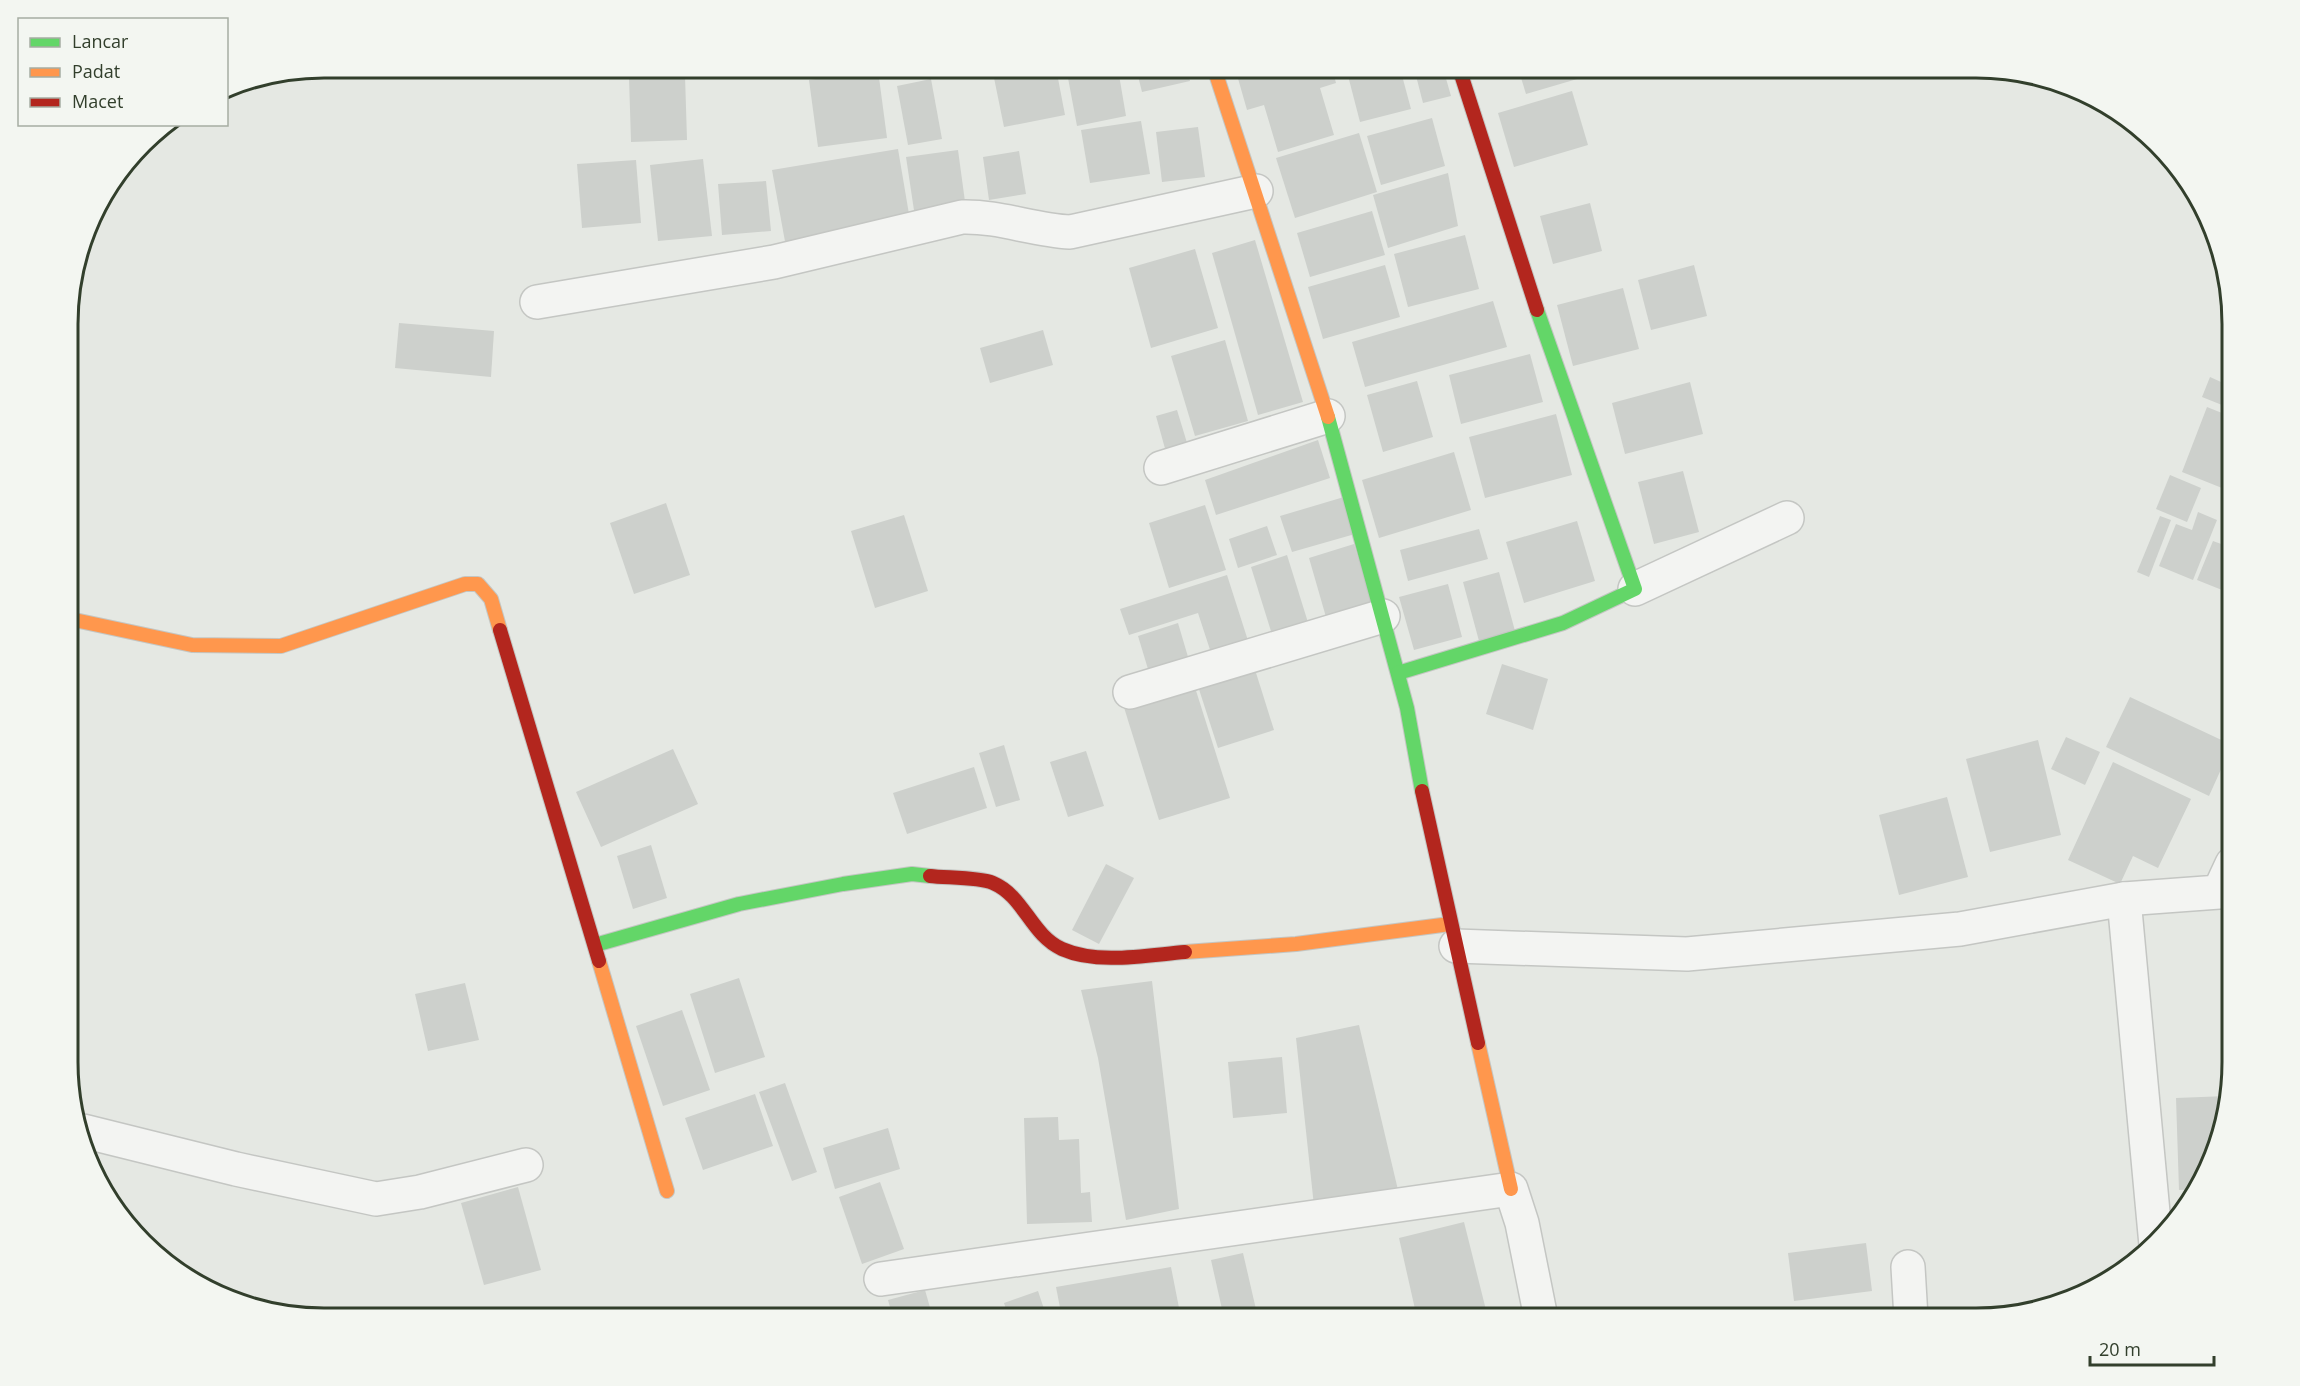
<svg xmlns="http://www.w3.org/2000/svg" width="2300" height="1386" font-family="'Open Sans',sans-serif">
<rect width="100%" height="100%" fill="#e5e8e3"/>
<g fill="#cdd0cc">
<polygon points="992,68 1056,68 1065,115 1004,127"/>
<polygon points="1067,68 1089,68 1068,73"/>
<polygon points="1136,68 1187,68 1190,81 1142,92"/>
<polygon points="1235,68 1332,68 1336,83 1320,88 1334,135 1278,152 1264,105 1247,110"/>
<polygon points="1346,68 1400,68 1411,109 1360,122"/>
<polygon points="1414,68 1443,68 1451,96 1423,103"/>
<polygon points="1518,68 1581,68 1584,77 1526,94"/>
<polygon points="1118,69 1126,116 1077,126 1068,78"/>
<polygon points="878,70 887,138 818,147 809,80"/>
<polygon points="685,75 687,140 631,142 629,77"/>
<polygon points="931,79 942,139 908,145 897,86"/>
<polygon points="1572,91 1588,145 1514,167 1498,113"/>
<polygon points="1432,118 1445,166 1381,185 1367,136"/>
<polygon points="1141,121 1150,174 1090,183 1081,130"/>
<polygon points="1198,127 1205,177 1162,182 1156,132"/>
<polygon points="1359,133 1377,192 1295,218 1276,158"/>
<polygon points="2148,135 2157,142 2181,174 2173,178"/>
<polygon points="898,149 911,226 786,247 772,170"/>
<polygon points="958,150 966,209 915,217 906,157"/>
<polygon points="1019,151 1026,194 989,200 983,157"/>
<polygon points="703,159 712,236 658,241 650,165"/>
<polygon points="636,160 641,223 582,228 577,164"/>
<polygon points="1448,173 1458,226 1388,248 1373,195"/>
<polygon points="766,181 771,231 722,235 718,184"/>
<polygon points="1590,203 1602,251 1553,264 1540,216"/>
<polygon points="1372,211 1385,255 1310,277 1297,233"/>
<polygon points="1465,235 1479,289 1408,307 1394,254"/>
<polygon points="1255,240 1303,402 1258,415 1212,253"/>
<polygon points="1195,249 1218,328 1151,348 1129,268"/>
<polygon points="1385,265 1400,317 1323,339 1308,287"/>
<polygon points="1694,265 1707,316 1651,330 1638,280"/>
<polygon points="1623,288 1639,349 1573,366 1557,305"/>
<polygon points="1493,301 1507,347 1365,387 1352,342"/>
<polygon points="399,323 494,331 491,377 395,368"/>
<polygon points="1043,330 1053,365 990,383 980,348"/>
<polygon points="1225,340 1248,421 1195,436 1171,356"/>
<polygon points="1530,354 1543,402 1461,424 1449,375"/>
<polygon points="2210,377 2232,387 2232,409 2202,397"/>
<polygon points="1417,381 1433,437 1383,452 1367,395"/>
<polygon points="1690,382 1703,434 1625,454 1612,403"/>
<polygon points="2207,407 2232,417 2232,492 2182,472"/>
<polygon points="1177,410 1191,456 1169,463 1156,416"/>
<polygon points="1556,414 1572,475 1485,498 1469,437"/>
<polygon points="1318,440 1330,478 1216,515 1205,480"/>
<polygon points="1454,452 1471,510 1379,538 1362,480"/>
<polygon points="1683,471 1699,532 1654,544 1638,482"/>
<polygon points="2170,475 2201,488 2187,522 2156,509"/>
<polygon points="1344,497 1355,534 1292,552 1280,516"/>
<polygon points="666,503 690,575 634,594 610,523"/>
<polygon points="1205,505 1226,570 1169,588 1149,523"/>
<polygon points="2198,512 2217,520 2193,580 2159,566 2176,524 2192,530"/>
<polygon points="904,515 928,591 875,608 851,531"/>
<polygon points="2160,516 2171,520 2149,577 2137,572"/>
<polygon points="1577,521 1595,581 1524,603 1506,542"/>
<polygon points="1267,526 1277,555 1238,568 1229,539"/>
<polygon points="1479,529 1488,559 1408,581 1400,550"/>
<polygon points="2213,541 2232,548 2232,594 2197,580"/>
<polygon points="1354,544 1374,610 1328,624 1309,558"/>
<polygon points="1287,555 1311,632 1275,644 1251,567"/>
<polygon points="1499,572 1515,631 1479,641 1463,582"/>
<polygon points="1227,575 1251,650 1214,662 1198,613 1129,635 1120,609"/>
<polygon points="1448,584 1462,637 1414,650 1399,597"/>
<polygon points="1178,623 1191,667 1151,679 1138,636"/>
<polygon points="1252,660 1274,730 1218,748 1195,677"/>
<polygon points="1502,664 1548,679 1533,730 1486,714"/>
<polygon points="1192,678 1230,798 1159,820 1122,701"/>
<polygon points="2130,697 2232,745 2209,796 2106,747"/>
<polygon points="2066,737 2100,752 2085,785 2051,769"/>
<polygon points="2038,740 2061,835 1990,852 1966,759"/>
<polygon points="1004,745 1020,800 996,807 979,753"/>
<polygon points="673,749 698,804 601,847 576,792"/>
<polygon points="1086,751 1104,806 1068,817 1050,762"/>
<polygon points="2113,762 2191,799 2158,868 2133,856 2120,884 2068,860"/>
<polygon points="974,767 987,808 907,834 893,793"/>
<polygon points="1947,797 1968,877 1899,895 1879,815"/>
<polygon points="651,845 667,898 633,909 617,856"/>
<polygon points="1106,864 1134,878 1099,944 1072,930"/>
<polygon points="739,978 765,1057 715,1073 690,994"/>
<polygon points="1152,981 1179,1209 1126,1220 1098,1058 1081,990"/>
<polygon points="465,983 479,1040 428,1051 415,994"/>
<polygon points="682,1010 710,1090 663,1106 636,1026"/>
<polygon points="1359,1025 1398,1190 1314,1206 1296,1038"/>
<polygon points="1282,1057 1287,1113 1233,1118 1228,1062"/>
<polygon points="785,1083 817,1172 792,1181 759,1092"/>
<polygon points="755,1094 773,1146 703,1170 685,1118"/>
<polygon points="2227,1096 2198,1189 2179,1190 2176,1098"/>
<polygon points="1058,1117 1059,1140 1079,1139 1081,1193 1090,1192 1092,1222 1027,1224 1024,1118"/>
<polygon points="888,1128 900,1169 835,1189 823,1148"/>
<polygon points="880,1182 904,1249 862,1264 839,1197"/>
<polygon points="518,1187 541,1270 484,1285 461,1203"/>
<polygon points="1464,1222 1488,1318 1417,1318 1399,1238"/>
<polygon points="1866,1243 1872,1291 1794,1301 1788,1253"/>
<polygon points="1243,1253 1258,1318 1224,1318 1211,1260"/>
<polygon points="1171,1267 1181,1318 1062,1318 1056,1287"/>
<polygon points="925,1290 933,1318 893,1318 888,1300"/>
<polygon points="1038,1291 1047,1318 1009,1318 1004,1303"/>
</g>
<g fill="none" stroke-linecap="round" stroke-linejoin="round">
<g stroke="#c4c6c3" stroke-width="36">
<g id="street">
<path d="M537,302L774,262L962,217C999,216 1033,230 1070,232L1256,191"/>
<polyline points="1161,468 1328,416"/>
<polyline points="1635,589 1787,518"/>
<polyline points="1130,692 1383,616"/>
<polyline points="2124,899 2156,1245"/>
<polyline points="1456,946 1687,954 1960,929 2124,899 2219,892 2232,864"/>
<polyline points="83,1131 236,1169 376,1199 420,1192 526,1165"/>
<polyline points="1908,1267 1911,1318"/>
<polyline points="881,1279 1511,1189 1522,1223 1541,1318"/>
</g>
</g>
<g stroke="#c4c6c3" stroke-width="16">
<g id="fast">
<polyline points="1328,417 1407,708 1422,791"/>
<polyline points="1398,673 1563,623 1635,589 1537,310"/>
<polyline points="595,945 739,904 843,884 912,874 930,876"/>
</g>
</g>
<g stroke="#c4c6c3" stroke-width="16">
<g id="slow">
<polyline points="1214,68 1328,417"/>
<polyline points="70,619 192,645 281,646 465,584 478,584 491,599 500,630"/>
<polyline points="1185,952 1296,944 1450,924"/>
<polyline points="599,961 667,1191"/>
<polyline points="1478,1043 1511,1189"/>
</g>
</g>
<g stroke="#c4c6c3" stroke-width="16">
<g id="jam">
<polyline points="1459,68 1537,310"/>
<polyline points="500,630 599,961"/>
<polyline points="1422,791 1478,1043"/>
<path d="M930,876C946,878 979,877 993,883C1024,896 1031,935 1062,949C1098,965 1148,955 1185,952"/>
</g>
</g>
<use href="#street" stroke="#f3f4f2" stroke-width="33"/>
<use href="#fast" stroke="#63d668" stroke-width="14"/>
<use href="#slow" stroke="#ff974d" stroke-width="14"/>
<use href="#jam" stroke="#b3261e" stroke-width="14"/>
</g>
<path d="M0 0H2300V1386H0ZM324 78H1976A246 246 0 0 1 2222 324V1062A246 246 0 0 1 1976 1308H324A246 246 0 0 1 78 1062V324A246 246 0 0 1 324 78Z" fill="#f3f6f1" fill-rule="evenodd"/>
<path fill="none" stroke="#323f2c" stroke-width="3" d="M324 78H1976A246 246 0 0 1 2222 324V1062A246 246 0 0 1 1976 1308H324A246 246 0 0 1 78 1062V324A246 246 0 0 1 324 78Z"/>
<rect x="18" y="18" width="210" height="108" fill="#f3f6f1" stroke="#a6ada2" stroke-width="1.5"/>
<rect x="30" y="38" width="30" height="9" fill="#63d668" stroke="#a6ada2" stroke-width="1.5"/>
<text x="72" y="48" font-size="18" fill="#323f2c">Lancar</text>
<rect x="30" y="68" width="30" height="9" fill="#ff974d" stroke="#a6ada2" stroke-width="1.5"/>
<text x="72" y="78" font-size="18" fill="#323f2c">Padat</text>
<rect x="30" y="98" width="30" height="9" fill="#b3261e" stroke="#a6ada2" stroke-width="1.5"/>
<text x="72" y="108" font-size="18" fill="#323f2c">Macet</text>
<path d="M2090 1356v9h124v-9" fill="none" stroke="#323f2c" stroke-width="3"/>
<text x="2099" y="1356" font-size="18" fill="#323f2c" stroke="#f3f6f1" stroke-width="4.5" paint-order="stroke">20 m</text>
</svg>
